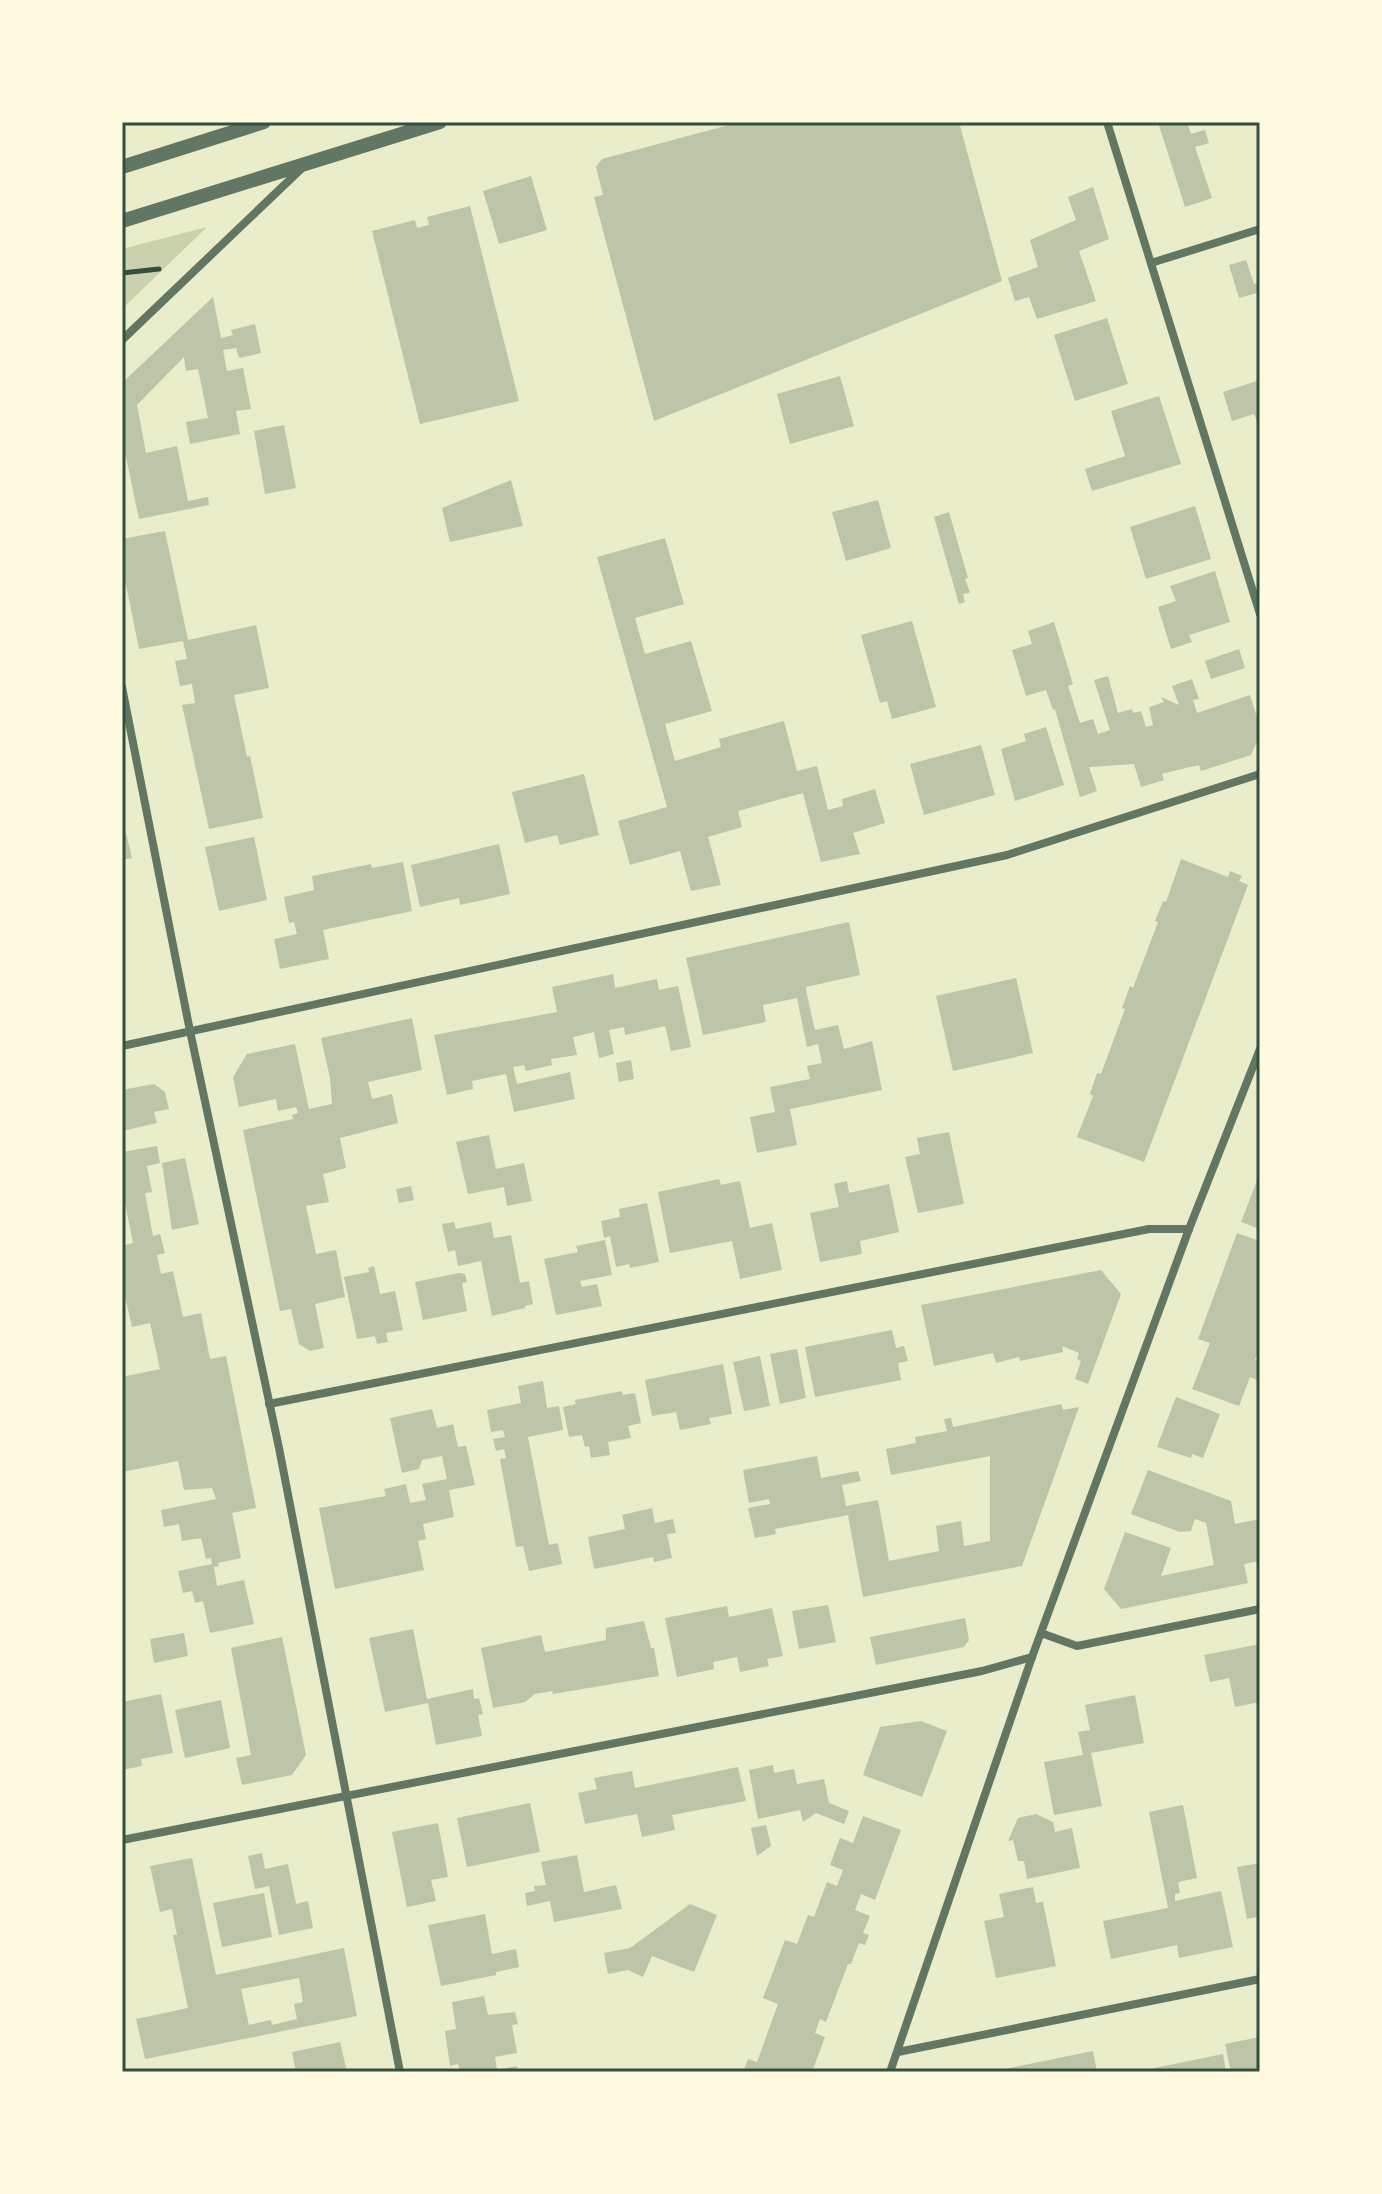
<svg xmlns="http://www.w3.org/2000/svg" width="1382" height="2194" font-family="'Noto Sans',sans-serif">
<rect width="100%" height="100%" fill="#e9edc9"/>
<polygon fill="#cad2ad" points="207,227 122,309 122,249"/>
<g fill="#bcc5a7" fill-rule="evenodd">
<polygon points="740,122 959,122 1002,281 654,421 594,197 603,195 596,167 602,159"/>
<polygon points="1158,122 1187,122 1191,134 1205,130 1209,143 1195,147 1212,198 1185,207"/>
<polygon points="531,176 547,230 499,244 483,191"/>
<polygon points="1093,187 1109,239 1079,251 1096,301 1037,319 1029,297 1015,301 1008,278 1038,267 1030,240 1076,220 1068,197"/>
<polygon points="470,206 519,401 420,424 372,231 415,220 417,228 429,225 427,217"/>
<polygon points="1246,260 1254,284 1260,282 1260,301 1257,293 1239,298 1229,265"/>
<polygon points="213,297 221,338 233,335 231,330 255,324 261,353 239,358 236,348 223,350 227,371 243,368 251,409 236,411 240,434 190,444 186,422 208,418 198,369 186,371 184,357 137,405 146,453 177,446 188,501 208,497 209,505 139,519 126,457 122,457 122,383"/>
<polygon points="1107,318 1128,384 1075,401 1054,335"/>
<polygon points="840,376 854,426 790,444 777,394"/>
<polygon points="1260,380 1260,429 1254,414 1232,421 1223,392"/>
<polygon points="1159,396 1181,464 1092,491 1085,469 1125,456 1111,411"/>
<polygon points="284,425 296,488 265,494 254,431"/>
<polygon points="511,480 523,526 450,542 442,508"/>
<polygon points="878,500 891,548 846,561 832,512"/>
<polygon points="1195,506 1211,559 1146,579 1130,527"/>
<polygon points="949,512 968,578 965,579 970,593 963,594 965,602 959,604 934,517"/>
<polygon points="165,531 188,640 256,625 269,688 234,695 247,757 250,756 263,818 209,829 182,705 195,703 192,684 180,686 175,661 187,659 183,641 139,649 122,565 122,539"/>
<polygon points="665,538 684,604 635,618 645,654 691,641 712,711 665,724 675,761 721,747 719,739 784,721 797,771 817,766 828,810 843,806 842,799 875,789 885,823 853,833 860,854 821,862 803,793 738,811 742,827 708,837 721,885 691,891 680,851 630,865 618,821 667,807 597,557"/>
<polygon points="1215,571 1230,622 1189,635 1192,642 1171,649 1158,607 1176,601 1170,586"/>
<polygon points="912,621 936,707 892,719 887,701 880,703 861,635"/>
<polygon points="1054,622 1073,684 1068,686 1080,723 1093,719 1098,734 1110,730 1094,680 1108,676 1118,713 1132,709 1133,713 1141,711 1146,727 1153,725 1149,707 1164,702 1161,697 1179,705 1172,686 1192,679 1199,699 1193,700 1197,713 1250,695 1260,727 1260,735 1251,755 1201,771 1199,765 1169,772 1162,774 1164,780 1141,787 1134,764 1089,767 1097,791 1080,797 1055,709 1053,710 1046,690 1026,696 1012,650 1032,644 1028,631"/>
<polygon points="1239,649 1245,668 1211,679 1205,661"/>
<polygon points="1046,727 1064,785 1015,801 1001,749 1026,741 1024,734"/>
<polygon points="981,745 995,795 924,815 910,764"/>
<polygon points="584,774 599,835 560,845 557,835 525,843 512,792"/>
<polygon points="122,816 132,858 122,860"/>
<polygon points="254,837 267,900 219,911 205,847"/>
<polygon points="499,844 510,894 460,905 459,898 420,907 411,865"/>
<polygon points="1181,859 1228,877 1230,871 1242,876 1239,881 1248,885 1144,1162 1077,1137 1093,1096 1090,1094 1097,1073 1101,1074 1125,1009 1122,1008 1130,986 1133,988 1158,922 1155,921 1163,901 1166,902"/>
<polygon points="403,862 412,911 323,930 329,959 280,969 274,939 297,934 294,922 289,923 284,897 314,890 312,876 371,864 372,868"/>
<polygon points="849,922 860,975 806,987 807,995 815,1030 838,1025 844,1049 872,1041 882,1090 790,1109 797,1145 757,1153 750,1117 775,1112 770,1087 810,1079 807,1066 822,1063 818,1044 807,1047 797,998 763,1005 766,1022 703,1035 686,958"/>
<polygon points="613,974 615,988 657,979 659,990 678,986 691,1047 671,1051 665,1026 625,1035 624,1027 609,1030 614,1054 599,1058 594,1032 573,1037 577,1055 551,1059 552,1065 526,1071 524,1065 513,1067 517,1084 570,1072 575,1099 514,1112 506,1074 472,1081 473,1089 447,1095 434,1035 557,1012 552,987"/>
<polygon points="1016,978 1033,1053 953,1071 936,996"/>
<polygon points="412,1018 422,1070 368,1082 372,1099 392,1094 398,1123 340,1138 346,1168 323,1174 329,1202 306,1206 316,1254 336,1250 345,1297 315,1304 324,1348 310,1351 299,1344 291,1309 280,1311 243,1130 293,1119 292,1115 298,1113 296,1107 278,1111 276,1099 239,1107 233,1077 247,1054 295,1044 309,1109 332,1104 330,1078 321,1038"/>
<polygon points="631,1060 634,1079 619,1082 616,1063"/>
<polygon points="154,1084 165,1092 169,1109 154,1112 157,1123 122,1131 122,1090"/>
<polygon points="949,1132 964,1204 918,1213 905,1157 920,1154 917,1138"/>
<polygon points="489,1135 496,1169 524,1163 532,1201 507,1206 504,1187 468,1194 456,1142"/>
<polygon points="157,1146 160,1163 147,1166 152,1192 145,1193 153,1236 160,1234 165,1253 157,1255 161,1274 173,1271 183,1317 201,1313 210,1359 226,1356 256,1508 232,1513 241,1558 218,1563 219,1566 214,1567 217,1586 244,1580 254,1624 210,1633 203,1601 195,1603 192,1591 183,1593 178,1571 212,1564 211,1558 206,1559 201,1538 182,1541 179,1524 164,1527 161,1510 216,1499 212,1488 184,1490 178,1461 122,1472 122,1377 160,1369 150,1323 132,1327 122,1283 122,1246 133,1243 125,1203 122,1204 122,1152"/>
<polygon points="185,1158 199,1224 172,1230 162,1163"/>
<polygon points="1260,1173 1260,1229 1241,1222"/>
<polygon points="719,1179 721,1185 740,1181 750,1228 772,1223 782,1270 740,1279 732,1241 670,1253 658,1192"/>
<polygon points="847,1181 849,1193 889,1184 899,1232 860,1241 862,1254 820,1262 810,1213 839,1207 834,1184"/>
<polygon points="411,1186 414,1200 399,1203 396,1189"/>
<polygon points="647,1203 659,1262 630,1268 629,1264 616,1267 610,1236 604,1238 601,1221 620,1217 619,1209"/>
<polygon points="454,1222 456,1229 491,1222 494,1238 511,1235 520,1283 529,1281 533,1304 525,1306 525,1308 492,1316 481,1261 458,1266 455,1250 448,1252 442,1224"/>
<polygon points="1237,1233 1260,1241 1260,1346 1255,1360 1260,1362 1260,1381 1250,1377 1239,1406 1192,1389 1210,1343 1198,1339"/>
<polygon points="605,1240 612,1275 580,1281 582,1287 597,1284 602,1306 556,1315 544,1259 578,1252 576,1246"/>
<polygon points="374,1266 380,1294 395,1291 403,1330 386,1333 388,1342 377,1344 375,1336 357,1339 344,1277 369,1272 368,1268"/>
<polygon points="1101,1270 1121,1294 1088,1384 1075,1379 1081,1361 1077,1359 1079,1353 1062,1346 1063,1352 1020,1361 1019,1357 996,1363 993,1353 934,1366 921,1305"/>
<polygon points="459,1273 465,1274 467,1282 462,1283 467,1311 423,1320 415,1282"/>
<polygon points="892,1330 896,1348 904,1346 908,1361 898,1363 901,1380 815,1397 805,1347"/>
<polygon points="797,1349 806,1398 780,1404 770,1354"/>
<polygon points="760,1356 770,1406 744,1411 733,1362"/>
<polygon points="723,1364 732,1414 709,1418 711,1424 680,1430 676,1412 652,1416 645,1380"/>
<polygon points="543,1381 547,1408 559,1406 563,1430 528,1437 549,1545 558,1543 562,1564 529,1571 523,1546 516,1547 500,1459 506,1458 504,1449 496,1451 493,1439 505,1437 503,1430 491,1432 487,1410 521,1403 518,1386"/>
<polygon points="622,1391 623,1395 635,1393 641,1423 628,1426 631,1438 608,1442 610,1455 591,1458 589,1446 585,1447 582,1435 569,1437 563,1407 576,1404 575,1400"/>
<polygon points="1176,1397 1220,1414 1203,1458 1192,1454 1191,1458 1157,1447"/>
<polygon points="1061,1404 1063,1410 1079,1407 1022,1566 863,1597 848,1515 775,1529 776,1534 755,1538 748,1508 770,1504 769,1499 749,1503 743,1470 817,1456 821,1478 858,1471 861,1481 842,1485 846,1506 878,1500 889,1561 939,1551 936,1526 961,1521 964,1546 990,1541 990,1456 891,1475 886,1449 916,1443 915,1437 947,1431 944,1419 951,1418 953,1427"/>
<polygon points="432,1409 437,1428 453,1424 458,1447 466,1446 475,1485 449,1490 454,1517 423,1524 426,1539 418,1541 424,1570 335,1589 319,1508 386,1496 384,1489 406,1484 410,1503 426,1500 422,1484 447,1479 442,1456 422,1460 419,1469 402,1473 390,1418"/>
<polygon points="1148,1470 1231,1501 1235,1524 1260,1519 1260,1561 1244,1564 1248,1583 1121,1609 1104,1589 1125,1532 1171,1548 1161,1576 1214,1565 1206,1523 1195,1519 1191,1531 1180,1532 1131,1514"/>
<polygon points="652,1508 655,1523 673,1519 676,1533 667,1534 672,1558 654,1562 653,1557 594,1569 588,1537 625,1529 622,1515"/>
<polygon points="828,1605 836,1642 799,1649 792,1611"/>
<polygon points="727,1606 729,1617 772,1608 783,1656 767,1659 769,1666 740,1672 737,1657 713,1662 714,1669 677,1677 665,1618"/>
<polygon points="965,1618 969,1640 964,1647 876,1665 870,1637"/>
<polygon points="644,1621 651,1648 654,1648 659,1676 553,1694 552,1691 535,1694 525,1702 493,1708 481,1648 541,1635 545,1652 606,1640 606,1628"/>
<polygon points="413,1629 427,1699 473,1689 474,1699 479,1698 483,1714 478,1715 482,1736 436,1745 428,1703 385,1712 369,1638"/>
<polygon points="184,1633 188,1656 154,1663 150,1639"/>
<polygon points="282,1637 306,1755 292,1775 242,1785 236,1758 251,1755 231,1648"/>
<polygon points="1260,1644 1260,1702 1235,1707 1229,1678 1210,1682 1204,1655"/>
<polygon points="161,1694 173,1753 141,1759 142,1766 122,1770 122,1702"/>
<polygon points="1135,1695 1144,1743 1091,1753 1102,1806 1054,1815 1044,1762 1083,1755 1078,1732 1090,1730 1085,1705"/>
<polygon points="221,1700 230,1748 185,1758 175,1710"/>
<polygon points="921,1721 947,1731 922,1797 863,1775 880,1727"/>
<polygon points="773,1765 774,1773 794,1769 797,1784 824,1779 829,1803 849,1811 844,1824 816,1813 803,1822 800,1810 758,1819 749,1770"/>
<polygon points="738,1767 746,1801 672,1815 675,1830 642,1837 637,1814 585,1824 578,1793 597,1789 594,1778 632,1771 635,1788"/>
<polygon points="530,1803 540,1852 467,1867 457,1818"/>
<polygon points="1183,1805 1197,1878 1178,1882 1180,1893 1175,1894 1175,1901 1221,1891 1233,1947 1179,1958 1177,1945 1111,1959 1103,1921 1168,1908 1149,1812"/>
<polygon points="1036,1814 1053,1822 1055,1832 1072,1828 1080,1868 1027,1879 1024,1861 1018,1861 1013,1840 1008,1841 1018,1818"/>
<polygon points="863,1816 901,1830 875,1900 861,1894 855,1910 870,1916 863,1933 869,1935 865,1945 859,1943 851,1964 848,1964 826,2022 820,2019 815,2033 825,2037 812,2072 743,2072 748,2059 757,2062 778,2004 763,1998 785,1940 797,1944 808,1915 814,1917 827,1882 837,1886 843,1870 830,1865 840,1838 853,1843"/>
<polygon points="438,1823 448,1877 431,1880 436,1901 407,1907 392,1832"/>
<polygon points="766,1825 771,1846 757,1856 751,1828"/>
<polygon points="262,1853 265,1869 288,1864 296,1904 308,1901 313,1928 279,1935 269,1886 255,1889 248,1856"/>
<polygon points="577,1855 584,1892 616,1885 622,1909 554,1922 550,1901 527,1906 525,1893 535,1891 534,1886 546,1885 541,1862"/>
<path d="M192,1858L216,1975L344,1948L357,2016L145,2059L136,2019L188,2008L173,1935H177L172,1909L160,1912L150,1866ZM299,1978L303,2002L294,2004L297,2019L272,2025L271,2020L249,2025L241,1989Z"/>
<polygon points="1260,1863 1260,1916 1247,1919 1237,1867"/>
<polygon points="1033,1887 1036,1903 1043,1902 1056,1966 996,1978 984,1921 1004,1917 999,1894"/>
<polygon points="264,1893 272,1937 222,1947 213,1903"/>
<polygon points="690,1904 717,1915 694,1972 652,1956 643,1977 628,1970 608,1974 604,1953 630,1948"/>
<polygon points="485,1914 492,1954 516,1949 519,1967 496,1972 496,1975 441,1986 428,1925"/>
<polygon points="484,1996 488,2015 515,2012 518,2024 512,2025 517,2053 495,2057 497,2070 517,2066 518,2072 460,2072 458,2064 450,2066 445,2031 456,2029 452,2002"/>
<polygon points="1260,2037 1260,2072 1231,2072 1225,2044"/>
<polygon points="340,2042 347,2072 296,2072 292,2052"/>
<polygon points="1093,2051 1097,2072 995,2072 995,2071"/>
<polygon points="1223,2054 1226,2072 1140,2072 1140,2071"/>
</g>
<g fill="none" stroke-linecap="round" stroke-linejoin="round">
<polyline stroke="#344e41" stroke-width="5" points="122,273 159,269"/>
<g stroke="#617663" stroke-width="8">
<polyline points="1107,122 1260,614"/>
<polyline points="1151,263 1260,229"/>
<polyline points="122,340 301,169"/>
<polyline points="122,687 190,1031 279,1448 400,2072"/>
<polyline points="122,1046 1007,855 1260,774"/>
<polyline points="269,1404 1149,1229 1189,1229"/>
<polyline points="1041,1633 1077,1646 1260,1609"/>
<polyline points="122,1840 982,1671 1032,1657"/>
<polyline points="898,2052 1260,1979"/>
<polyline points="890,2072 1032,1657 1189,1229 1260,1049"/>
</g>
<g stroke="#617663" stroke-width="14">
<polyline points="122,167 264,122"/>
<polyline points="122,221 440,122"/>
</g>
</g>
<rect width="1382" height="2194" fill="none" stroke="#fefae0" stroke-width="248"/>
<rect x="124" y="124" width="1134" height="1946" fill="none" stroke="#344e41" stroke-width="3"/>
</svg>
